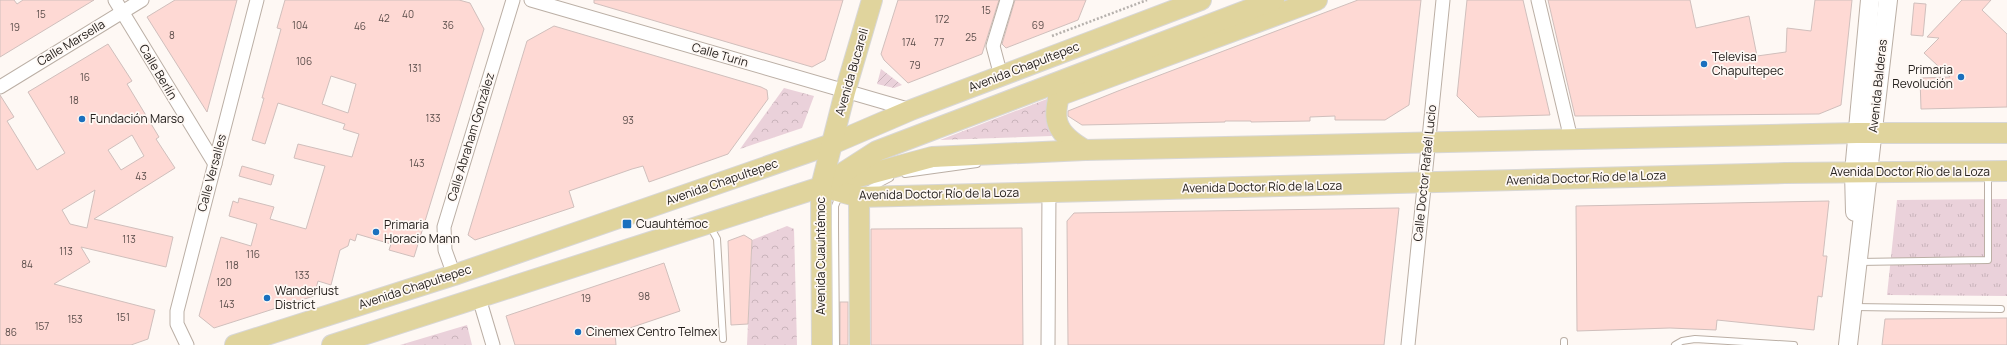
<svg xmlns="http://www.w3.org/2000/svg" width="2007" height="345" font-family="Manrope,sans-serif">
<defs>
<pattern id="grass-tufts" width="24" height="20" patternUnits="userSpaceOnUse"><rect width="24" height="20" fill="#ead1da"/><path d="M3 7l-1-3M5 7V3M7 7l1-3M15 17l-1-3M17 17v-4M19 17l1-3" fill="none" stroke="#c9b3bb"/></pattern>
<pattern id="park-crowns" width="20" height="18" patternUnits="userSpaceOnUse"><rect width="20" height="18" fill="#ead1da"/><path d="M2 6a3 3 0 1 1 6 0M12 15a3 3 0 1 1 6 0" fill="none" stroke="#c9b3bb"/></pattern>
<pattern id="garden-furrows" width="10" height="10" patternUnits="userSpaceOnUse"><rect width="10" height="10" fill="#ead1da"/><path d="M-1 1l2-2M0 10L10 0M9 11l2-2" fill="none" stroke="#c9b3bb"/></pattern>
</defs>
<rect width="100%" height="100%" fill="#fef8f4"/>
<polygon fill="url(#grass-tufts)" points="2007,199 2007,296 1887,295 1897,200"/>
<g fill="url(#park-crowns)">
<polygon points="784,88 814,96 802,128 740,149"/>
<polygon points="1047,99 1047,117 1052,136 940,140"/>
<polygon points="787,226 794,229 797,345 747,345 752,240"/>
<polygon points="467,325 472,345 400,345"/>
</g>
<polygon fill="url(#garden-furrows)" points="881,69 902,85 894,88 877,84"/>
<g fill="#fed9d4" stroke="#d0bfbc" fill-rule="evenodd">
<polygon points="0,0 14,0 17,4 23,0 94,0 0,57"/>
<polygon points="175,0 237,0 207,112 147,17"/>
<path d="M285,0H459L470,3L484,29L414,257L389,250L391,244L357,234L355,241L350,239L348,246L340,250L331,285L318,281L314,296L214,328L199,316L221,237L251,246L257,224L229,216L233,201L238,203L239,198L274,207L270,219L306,229L325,166L294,158L298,144L352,157L359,134L343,129L345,124L278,103L265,144L252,140L264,98H262L281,29L277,28ZM331,76L356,84L348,113L322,104Z"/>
<polygon points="594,0 843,0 825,60 812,67 594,3"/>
<polygon points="898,0 999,0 982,54 908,83 884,60 881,54"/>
<polygon points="1015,0 1086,0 1078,20 1006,48 1002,44"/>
<polygon points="1358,0 1421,0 1409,105 1385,120 1335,120 1335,116 1310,117 1310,121 1251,122 1251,121 1225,121 1225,122 1082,125 1068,116 1068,111 1118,91"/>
<polygon points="1467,0 1523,0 1550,115 1478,117 1457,96"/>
<polygon points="1548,0 1690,0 1696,28 1749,16 1757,56 1786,52 1787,28 1811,31 1815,0 1852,0 1841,105 1819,114 1575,116"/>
<polygon points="1962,0 1991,0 1982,10 2007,34 2007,107 1921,109 1920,78 1950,77 1924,53 1939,38 1927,37"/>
<polygon points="1914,3 1926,4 1923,36 1911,35"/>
<polygon points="554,26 761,87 767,90 768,99 728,154 649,182 643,166 632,169 569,191 574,207 475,240 468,235 527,41"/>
<path d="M108,44L132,81L127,84L159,137L156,139L175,168L94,219L173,237L166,267L81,247L90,262L54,284L155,310L148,339L131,345H0V95L14,117L7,121L37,170L65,153L28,92ZM132,135L144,156L121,170L108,150ZM95,190L87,228L70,224L62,210Z"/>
<polygon points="242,166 274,175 271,185 239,176"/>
<polygon points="1829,201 1823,256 1827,256 1822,297 1818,296 1814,330 1717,320 1716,330 1670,328 1577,331 1576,206"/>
<polygon points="1399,208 1384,345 1068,345 1067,221 1074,213"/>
<polygon points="1022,228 1023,345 871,345 871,229"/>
<polygon points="744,235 752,240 748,324 731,325 728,241"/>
<polygon points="664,263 680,311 615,333 616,345 515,345 506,316"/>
<rect x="840" y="302" width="8" height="43"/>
<polygon points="2007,318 2007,345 1882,345 1885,319"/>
</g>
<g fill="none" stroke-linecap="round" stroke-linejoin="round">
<g stroke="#bbafa5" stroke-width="8">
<g id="lane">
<polyline points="905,174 977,164"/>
<polyline points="865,191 890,178"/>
<polyline points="710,226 717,239 723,339"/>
<polyline points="1858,262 1988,260 1988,174"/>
<polyline points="1854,307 2001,309"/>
<polyline points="1564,341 1564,345"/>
<polyline points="836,345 835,227 835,206 840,194"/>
<polyline points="1675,345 1682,341 1695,339 1794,345"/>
</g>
</g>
<g stroke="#bbafa5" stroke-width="15">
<g id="street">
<polyline points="115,0 215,164"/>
<polyline points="531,0 911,110"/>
<polyline points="1538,0 1571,139"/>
<polyline points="1001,76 993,46 1007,0"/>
<polyline points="0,87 142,0"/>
<polyline points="454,275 445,250 444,227 513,0"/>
<polyline points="479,298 493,345"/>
<polyline points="187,345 177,324 177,311 257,0"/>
<polyline points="1048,345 1049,192"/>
<polyline points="1408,345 1443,0"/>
</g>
</g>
<g stroke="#bbafa5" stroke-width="20">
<g id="secondary">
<polyline points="1855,212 1854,172 1870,0"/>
<polyline points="1848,345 1888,0"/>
</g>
</g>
<g stroke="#d8d7d6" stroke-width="22">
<g id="primary">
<path d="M1063,84C1051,117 1053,132 1085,150"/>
<polyline points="1058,96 1317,0"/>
<polyline points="821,187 932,157 1085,150 1857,133 2007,133"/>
<polyline points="823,187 859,197 1785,173 2007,171"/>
<polyline points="859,197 860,345"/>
<polyline points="235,345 454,275 832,144 911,110 1201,0"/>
<polyline points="332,345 821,187 877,151 1274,0"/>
<polyline points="822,345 821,187 845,92 872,0"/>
</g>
</g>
<polyline stroke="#b6b1ad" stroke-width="2.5" stroke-dasharray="2 2" stroke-linecap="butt" points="1052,36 1147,0"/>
<use href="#lane" stroke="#fff" stroke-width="6"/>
<use href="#street" stroke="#fff" stroke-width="13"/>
<use href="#secondary" stroke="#fff" stroke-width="18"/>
<use href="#primary" stroke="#e0d49d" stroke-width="20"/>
</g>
<g fill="#1a70be" stroke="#fef8f4" stroke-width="1.5">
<circle cx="1704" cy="64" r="4"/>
<circle cx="1961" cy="77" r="4"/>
<circle cx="82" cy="119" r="4"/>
<rect x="622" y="219" width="10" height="10" rx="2"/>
<circle cx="376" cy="232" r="4"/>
<circle cx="267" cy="298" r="4"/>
<circle cx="578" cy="332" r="4"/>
</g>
<g text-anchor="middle" stroke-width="3.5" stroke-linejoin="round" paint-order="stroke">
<g font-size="10" fill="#5b4e4b">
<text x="986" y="14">15</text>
<text x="41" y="18">15</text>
<text x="408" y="18">40</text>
<text x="384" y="22">42</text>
<text x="942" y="23">172</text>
<text x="300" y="29">104</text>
<text x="448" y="29">36</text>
<text x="1038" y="29">69</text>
<text x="360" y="30">46</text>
<text x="15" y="31">19</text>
<text x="172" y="39">8</text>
<text x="971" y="41">25</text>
<text x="909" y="46">174</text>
<text x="939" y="46">77</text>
<text x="304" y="65">106</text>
<text x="915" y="69">79</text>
<text x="415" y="72">131</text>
<text x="85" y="81">16</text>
<text x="74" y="104">18</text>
<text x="433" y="122">133</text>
<text x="628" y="124">93</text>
<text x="417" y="167">143</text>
<text x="141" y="180">43</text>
<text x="129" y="243">113</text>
<text x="66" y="255">113</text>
<text x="253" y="258">116</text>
<text x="27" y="268">84</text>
<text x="232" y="269">118</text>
<text x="302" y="279">133</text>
<text x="224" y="286">120</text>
<text x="644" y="300">98</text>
<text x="586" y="302">19</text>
<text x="227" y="308">143</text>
<text x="123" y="321">151</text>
<text x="75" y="323">153</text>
<text x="42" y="330">157</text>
<text x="11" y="336">86</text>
</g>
<g font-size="12" fill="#25201d" stroke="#fef8f4">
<text transform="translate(71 43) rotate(-31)" y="4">Calle Marsella</text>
<text transform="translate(720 55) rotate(16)" y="4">Calle Turin</text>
<text transform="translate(1024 67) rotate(-21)" y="4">Avenida Chapultepec</text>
<text transform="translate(158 72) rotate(59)" y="4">Calle Berlín</text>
<text transform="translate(852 72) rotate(-74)" y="4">Avenida Bucareli</text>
<text transform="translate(1878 86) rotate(-84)" y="4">Avenida Balderas</text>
<text transform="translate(471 137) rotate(-73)" y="4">Calle Abraham González</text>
<text x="1910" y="176">Avenida Doctor Río de la Loza</text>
<text transform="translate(212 173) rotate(-75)" y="4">Calle Versalles</text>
<text transform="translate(1425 173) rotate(-84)" y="4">Calle Doctor Rafaél Lucio</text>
<text transform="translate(1586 178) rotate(-2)" y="4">Avenida Doctor Río de la Loza</text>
<text transform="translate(722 182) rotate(-19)" y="4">Avenida Chapultepec</text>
<text transform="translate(1262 187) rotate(-1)" y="4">Avenida Doctor Río de la Loza</text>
<text transform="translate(939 194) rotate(-1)" y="4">Avenida Doctor Río de la Loza</text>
<text transform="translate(821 256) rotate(-90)" y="4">Avenida Cuauhtémoc</text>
<text transform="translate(415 287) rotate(-18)" y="4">Avenida Chapultepec</text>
</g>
<g font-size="12" fill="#25201d" stroke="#fef8f4" text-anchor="start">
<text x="1712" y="61">Televisa<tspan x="1712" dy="14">Chapultepec</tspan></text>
<text x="1953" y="74" text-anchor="end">Primaria<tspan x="1953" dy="14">Revolución</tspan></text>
<text x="90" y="123">Fundación Marso</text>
<text x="636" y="228">Cuauhtémoc</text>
<text x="384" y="229">Primaria<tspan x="384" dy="14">Horacio Mann</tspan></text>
<text x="275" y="295">Wanderlust<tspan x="275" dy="14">District</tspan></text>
<text x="586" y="336">Cinemex Centro Telmex</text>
</g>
</g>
</svg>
